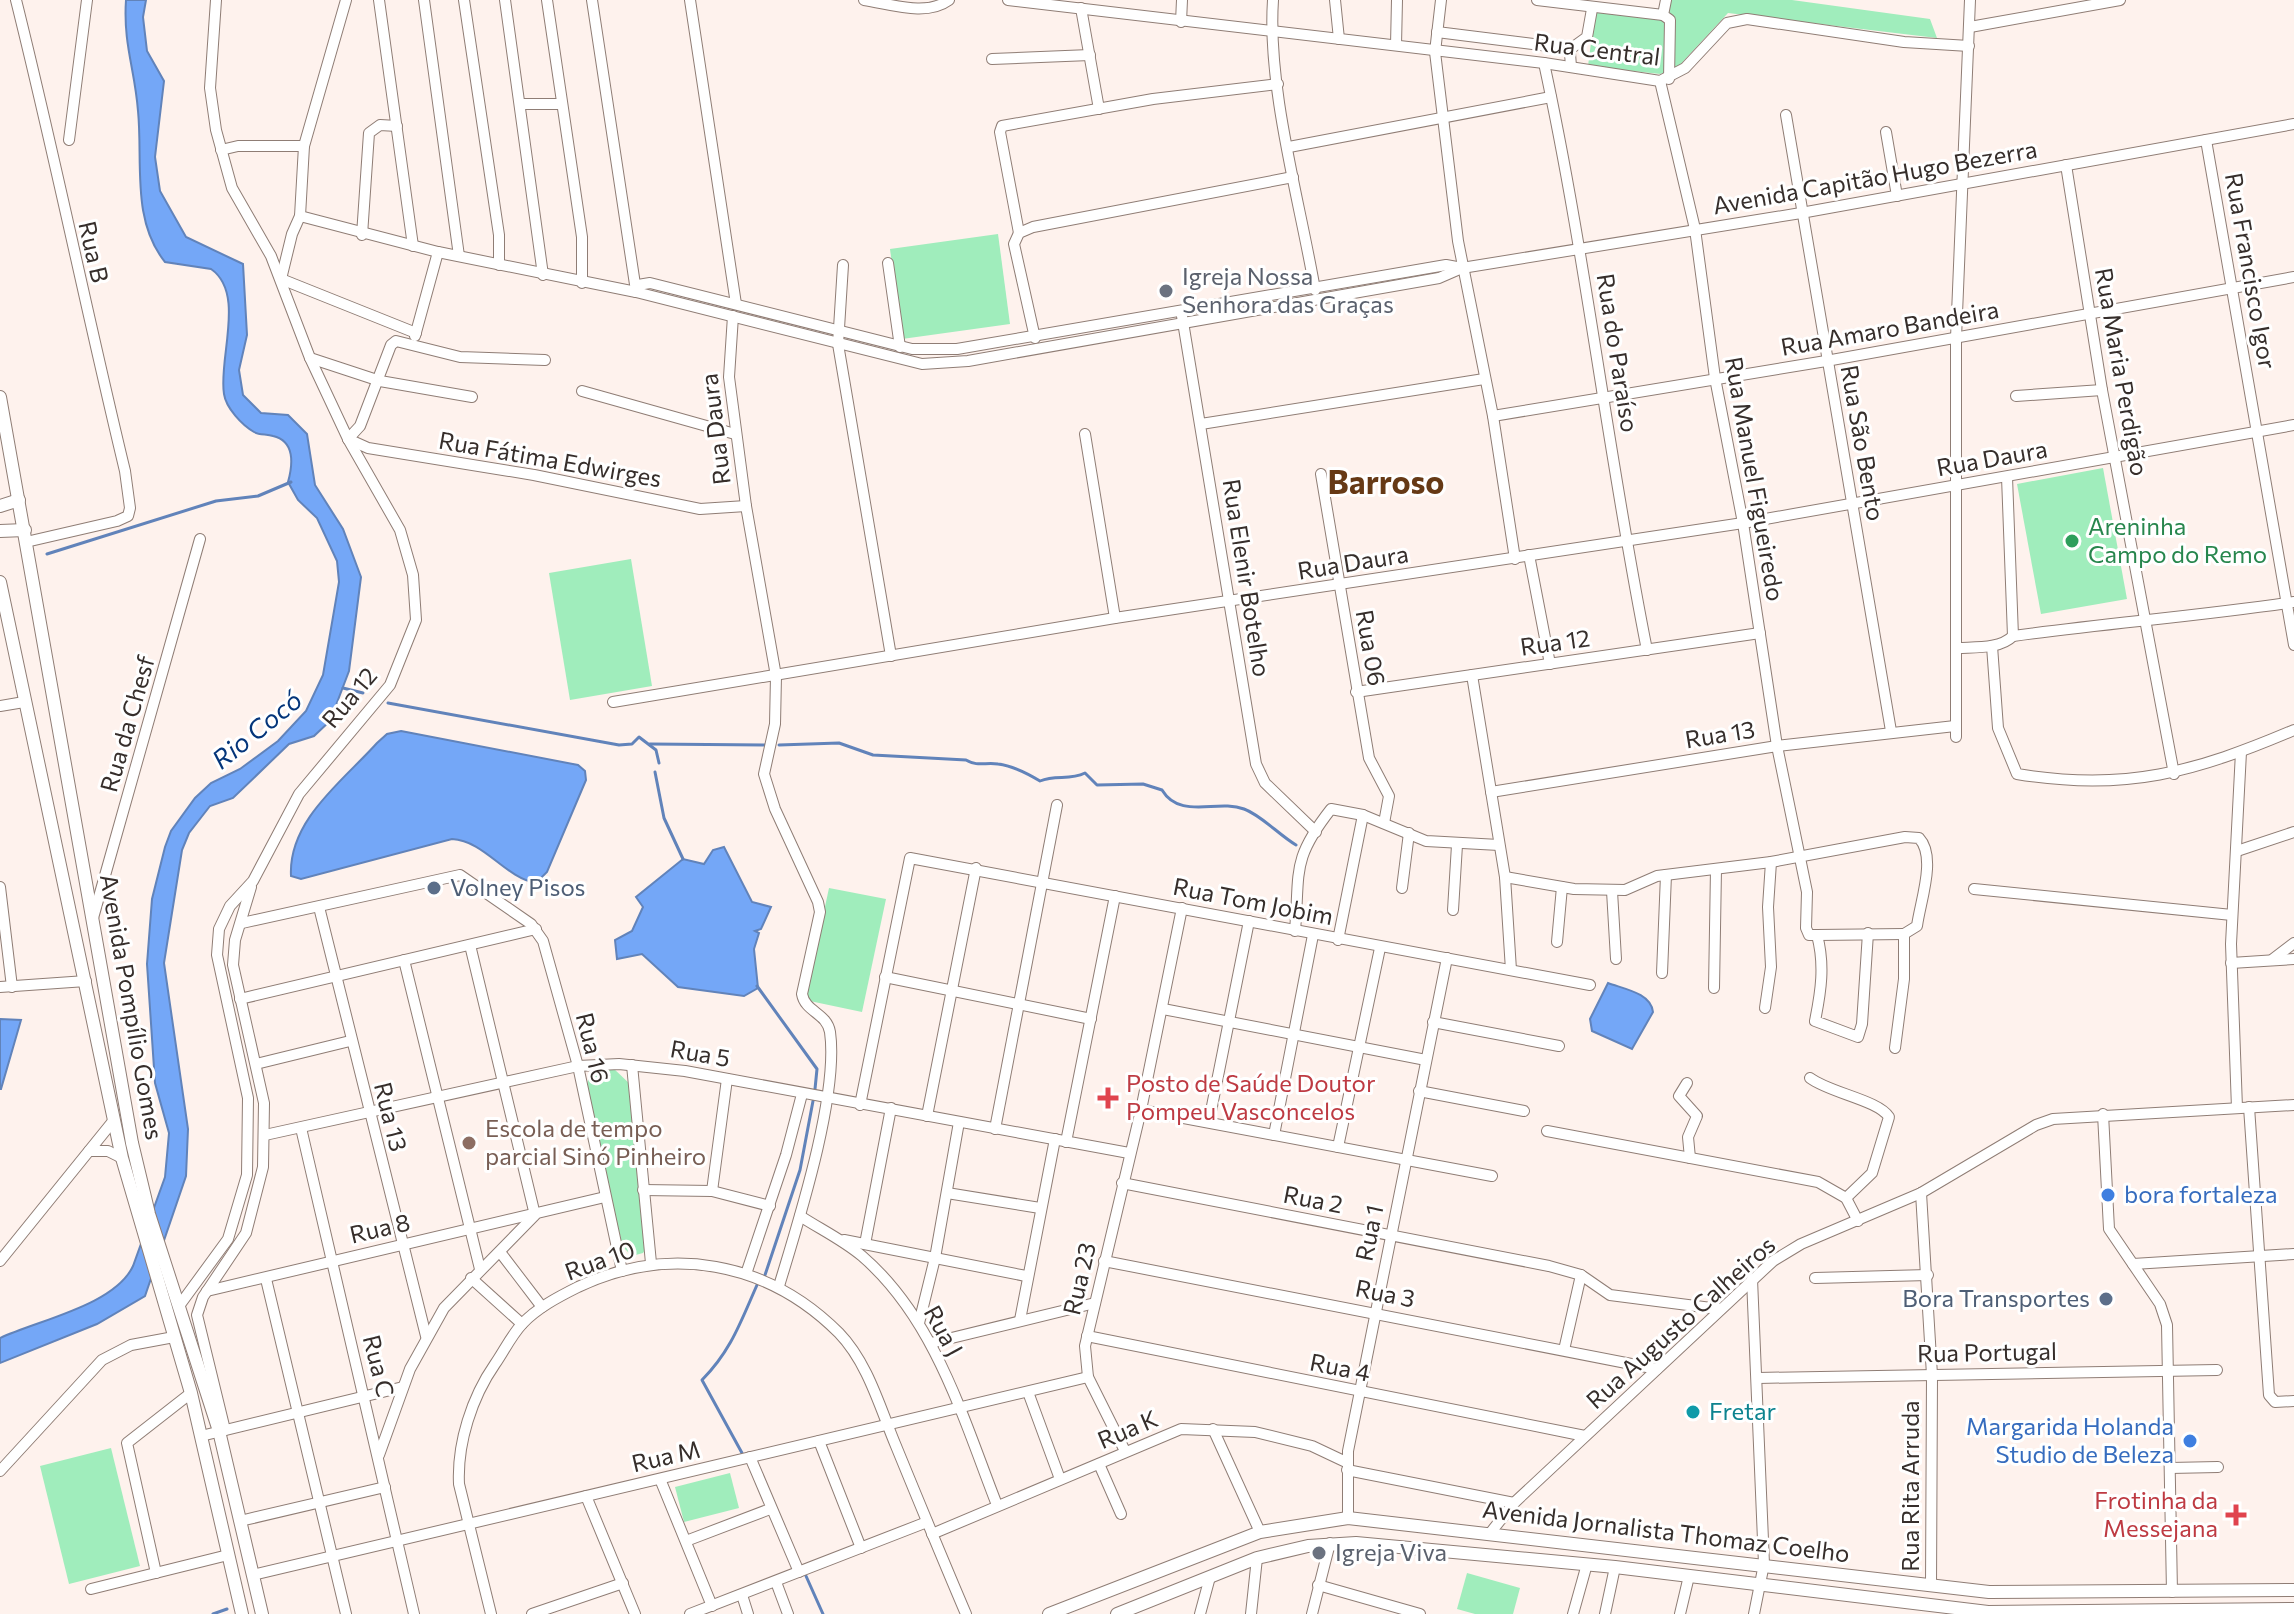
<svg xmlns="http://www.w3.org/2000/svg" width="2294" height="1614" font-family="Commissioner,sans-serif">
<rect width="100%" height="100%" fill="#fef2ed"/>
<g fill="#a0edbc">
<polygon points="1671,0 1792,0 1930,19 1937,38 1728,13 1676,69 1660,74 1588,66 1595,12 1666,20"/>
<polygon points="998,234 1010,324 902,339 890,249"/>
<polygon points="2103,468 2127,599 2041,614 2017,484"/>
<polygon points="631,559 652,686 570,700 549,573"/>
<polygon points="829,888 886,899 862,1012 805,1000"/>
<polygon points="613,1068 631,1085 646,1248 643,1253 632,1256 623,1247 585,1093 589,1076"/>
<polygon points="111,1448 140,1566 69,1584 40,1466"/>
<polygon points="730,1473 739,1508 684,1522 675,1487"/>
<polygon points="1467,1573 1520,1588 1513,1614 1475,1614 1457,1609"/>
</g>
<g fill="#74a7f7" stroke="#6183ba" stroke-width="2">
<path d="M126,0H146L143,17L147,51L164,81L155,157L160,191L186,237L243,264L247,335L239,370L243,395L261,413L288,415L307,434L315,485L343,529L361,577L349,671L330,721L314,736L289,744L233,798L210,806L189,833L182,850L164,963L188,1129L186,1176L145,1296L97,1324L0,1363V1338C39,1320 115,1305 133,1266L165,1177L169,1133L155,1083L147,964L152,899L165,847L171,831L195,798L211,783L240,769L278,741L306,711L323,675L339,582L337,561L317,518L298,500L288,482C293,464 295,441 273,436C267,434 259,435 254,432C242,425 226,408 224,394C218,359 246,293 211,269L165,262C131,220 143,161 138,111C135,70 123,44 126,0Z"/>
<path d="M401,731L578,765L585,771L586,780L547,872L536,883C504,877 485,841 452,839L301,879L291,876C288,820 344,780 377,743L387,734Z"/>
<polygon points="724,847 752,902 771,907 761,929 755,931 759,933 754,949 758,988 744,996 678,987 642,954 617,959 615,940 632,931 643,907 636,897 683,859 704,864 713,850"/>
<path d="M1608,983C1624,989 1651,993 1653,1012L1632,1049L1592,1031L1590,1019Z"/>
<polygon points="0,1019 21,1020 1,1089 0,1089"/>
</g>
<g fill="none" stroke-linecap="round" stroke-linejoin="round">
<g stroke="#6183ba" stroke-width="3">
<polyline points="47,554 216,501 258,496 291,482"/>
<polyline points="343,688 363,693"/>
<polyline points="388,703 619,745 632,744 639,737 656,750 659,763"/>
<polyline points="650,744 766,745"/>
<path d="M779,745L839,743L873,755L966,760C978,767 985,762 998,764C1014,766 1027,773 1040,781C1056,774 1069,781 1085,773L1097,785L1143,784L1162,790C1180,820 1217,799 1244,809C1261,815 1279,835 1296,845"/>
<polyline points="655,772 664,818 683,859"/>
<polyline points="757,986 817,1069 815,1089"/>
<polyline points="765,1275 800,1170 813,1101"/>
<path d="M742,1453L702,1380C731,1351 741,1321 757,1285"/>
<polyline points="806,1576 823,1614"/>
<polyline points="213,1614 227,1609"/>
</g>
<g stroke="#8f7d75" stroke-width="12">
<g id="minor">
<path d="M16,0C55,156 87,314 125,471L130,508L128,516L117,521L26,542"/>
<polyline points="346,0 304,146 300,216 292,234 281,279 416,333"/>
<polyline points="379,0 413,246"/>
<polyline points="424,0 459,256"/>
<polyline points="464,0 499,235 499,265"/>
<polyline points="505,0 543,275"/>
<polyline points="547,0 582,237 582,283"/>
<polyline points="592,0 636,291"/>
<polyline points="690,0 736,304"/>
<path d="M864,0C891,4 926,17 949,0"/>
<polyline points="1008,0 1544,63 1660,81 1685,68 1727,23 1747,19 1904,42 1969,46"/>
<path d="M1273,0C1267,88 1300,202 1315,290"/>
<polyline points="1335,0 1339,39"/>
<polyline points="1441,0 1435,52 1458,241 1493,416 1515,559"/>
<polyline points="1537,0 1663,15"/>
<polyline points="1666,0 1663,15 1670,20 1669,79"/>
<polyline points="1081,8 1099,109"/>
<polyline points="1181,22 1182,0"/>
<polyline points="1970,27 2120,0"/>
<polyline points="1437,32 1565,48 1570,53 1571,67"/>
<polyline points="1396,45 1397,0"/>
<polyline points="1569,50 1587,37 1592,9"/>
<polyline points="992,59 1090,55"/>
<path d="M1544,63C1586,257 1608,455 1647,650"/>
<path d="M1660,81L1695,229L1715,378L1743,523L1777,746L1807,892L1806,928L1809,935H1817C1825,965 1821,991 1815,1021L1858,1037L1862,1024L1868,933"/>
<polyline points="520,104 561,104"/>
<polyline points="1786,115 1891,731"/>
<polyline points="1886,132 1897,196"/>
<polyline points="69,140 87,0"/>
<polyline points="2206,140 2294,645"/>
<polyline points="1289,147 1551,97"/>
<polyline points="221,150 238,146 304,146"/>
<polyline points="2066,165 2102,390 2174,774"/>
<polyline points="300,216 438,252 636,292 922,364 968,361 1439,278 1462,268"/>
<polyline points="1019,233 1000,132 1002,126 1153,99 1278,84"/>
<polyline points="362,235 369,133 380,125 397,126"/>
<polyline points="888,263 900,347"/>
<polyline points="843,265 838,344 891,656"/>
<polyline points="636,292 638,285 650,283 912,349 957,349 1446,265 1462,268 1801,213 2294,124"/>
<path d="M733,316L729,377L746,506L776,676L775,724L764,774L775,809L818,902L820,912L802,994C805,1012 827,1013 830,1032C839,1095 798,1223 779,1286"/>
<polyline points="1182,316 1256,764 1265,783 1316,832"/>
<polyline points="415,336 438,252"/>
<polyline points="1035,338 1014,244 1019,233 1033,227 1293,177"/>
<polyline points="310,358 380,381 472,397"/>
<polyline points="582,391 735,434"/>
<polyline points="2016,396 2102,390"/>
<polyline points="1493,416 1826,361 2294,277"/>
<polyline points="1201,424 1484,379"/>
<polyline points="1085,434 1115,618"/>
<polyline points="348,439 368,448 534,475 700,509 746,506"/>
<polyline points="348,439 360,426 391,345 396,341 460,357 545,360"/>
<polyline points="1321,474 1369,758 1389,796 1384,823"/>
<polyline points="2007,477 2013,636"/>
<polyline points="1529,555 1550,664"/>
<path d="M1992,646L1998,728L2017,774C2126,792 2195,772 2294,730"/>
<path d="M1958,648C1976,647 2000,649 2013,636C2108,623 2200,616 2294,602"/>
<polyline points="1472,675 1505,877 1511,970"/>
<polyline points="1356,692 1760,633"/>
<polyline points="613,702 1115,618 1743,523 2294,425"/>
<polyline points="0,706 24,702"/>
<polyline points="1956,737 1956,338 1970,0"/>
<polyline points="1491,792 1777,746 1955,726"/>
<polyline points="2237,851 2294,832"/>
<path d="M1505,877L1574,889L1625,890L1657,876L1771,862L1905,837L1919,838C1937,857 1920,902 1917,926L1904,934V979L1895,1048"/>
<polyline points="0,887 12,987"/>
<polyline points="1402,888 1409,833"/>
<polyline points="1974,889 2232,915"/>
<polyline points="1612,891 1616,959"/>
<polyline points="319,907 426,1336"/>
<polyline points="1453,910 1457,845"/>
<polyline points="93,918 200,539"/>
<polyline points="242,923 460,875 531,924 543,941 578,1066 622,1271"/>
<path d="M1295,931C1300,871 1291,860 1331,809L1363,815L1426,841L1499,845"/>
<polyline points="1817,935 1904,934"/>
<polyline points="1338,940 1363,815"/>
<polyline points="1557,942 1562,887"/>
<polyline points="2273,959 2294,943"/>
<polyline points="404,960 480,1269"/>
<polyline points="2231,963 2294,959"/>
<polyline points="1662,973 1666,875"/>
<polyline points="885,977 1091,1019"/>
<polyline points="0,987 86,981"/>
<polyline points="1714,988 1716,869"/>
<polyline points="240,999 536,929"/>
<polyline points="1765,1008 1771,967 1768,907 1771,862"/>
<polyline points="1163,1009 1426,1060"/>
<polyline points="1433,1022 1559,1046"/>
<polyline points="256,1064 350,1041"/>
<polyline points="632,1065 651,1263"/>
<path d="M1810,1078C1830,1093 1878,1100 1889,1117L1872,1173L1846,1198"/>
<polyline points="1687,1083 1679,1096 1697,1116 1688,1137 1690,1158"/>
<polyline points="1419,1091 1524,1111"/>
<polyline points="860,1105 910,858 1590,985"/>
<polyline points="2249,1107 2269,1395 2275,1402 2294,1401"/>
<polyline points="2237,1108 2231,944 2241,752"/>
<polyline points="1141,1110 1492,1176"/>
<polyline points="2103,1114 2109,1229 2160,1304 2167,1325 2172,1592"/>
<polyline points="927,1116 976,868"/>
<polyline points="1209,1121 1249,921"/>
<polyline points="301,1128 414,1614"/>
<polyline points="995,1129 1057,805"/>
<polyline points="1547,1131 1818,1182 1846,1198 1858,1221"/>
<polyline points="265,1135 578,1066 619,1064 685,1071 1129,1153"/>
<polyline points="1274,1135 1313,935"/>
<polyline points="1066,1142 1115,896"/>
<polyline points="1338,1147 1380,948"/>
<polyline points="89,1151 108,1151 122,1158"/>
<polyline points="1122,1183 1549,1266 1581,1275 1610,1295 1719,1309"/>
<polyline points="643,1190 712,1191 770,1206"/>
<polyline points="712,1191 727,1079"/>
<polyline points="947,1193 1040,1208"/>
<polyline points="1921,1193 1932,1375 1931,1586"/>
<path d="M800,1216C820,1229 843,1240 862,1256C935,1319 963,1418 997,1505"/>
<polyline points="844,1240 1026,1276"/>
<polyline points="865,1244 891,1108"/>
<polyline points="500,1252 542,1307"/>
<polyline points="0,1261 114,1120"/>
<polyline points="1104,1261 1657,1369"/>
<polyline points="2133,1264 2294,1254"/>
<polyline points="746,1274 786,1155 802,1094"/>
<polyline points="471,1278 522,1324"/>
<polyline points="1815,1278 1928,1275"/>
<polyline points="266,1279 346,1614"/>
<polyline points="1752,1279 1764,1564 1754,1614"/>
<polyline points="207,1291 605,1197"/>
<polyline points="179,1306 228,1239 247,1175 248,1098 217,955 219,929 230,906 253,881 299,794 390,685 416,620 413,575 400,530 348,439 310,358 271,256 232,188 216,130 210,88 216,0"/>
<polyline points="1020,1320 1055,1139"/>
<polyline points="919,1323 935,1258 959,1122"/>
<polyline points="1087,1336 1585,1436"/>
<polyline points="931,1343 1095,1303"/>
<polyline points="1564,1350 1581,1275"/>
<polyline points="1758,1378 2217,1370"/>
<polyline points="1028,1392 1060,1479"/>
<polyline points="1213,1429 1260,1532"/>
<polyline points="225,1430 197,1315 203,1297 246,1233 263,1167 264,1103 233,965 235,940 251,887"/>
<polyline points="201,1436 403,1387"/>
<polyline points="819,1441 861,1548"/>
<polyline points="1125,1451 1088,1377 1085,1346 1141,1110 1182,908"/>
<polyline points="379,1455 410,1369 444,1308 535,1215 470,945"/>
<polyline points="750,1457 799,1572"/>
<polyline points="1099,1464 1121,1514"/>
<polyline points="2170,1468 2218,1467"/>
<polyline points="1347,1470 1514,1503"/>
<polyline points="0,1471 102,1360 131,1345 174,1337"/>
<polyline points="660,1479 712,1606"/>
<polyline points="586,1496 635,1614"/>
<polyline points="1348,1518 1348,1451 1447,958"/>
<polyline points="240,1521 385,1487"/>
<polyline points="1491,1532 1514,1503 1773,1261 1801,1244 1921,1193 2036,1125 2053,1119 2294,1105"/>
<polyline points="932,1534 1181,1429 1255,1432 1312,1446 1348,1463"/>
<polyline points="686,1541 770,1509"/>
<polyline points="156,1573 127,1443 191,1393"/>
<polyline points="253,1575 1088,1377"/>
<polyline points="776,1582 788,1614"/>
<polyline points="1318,1585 1420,1614"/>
<polyline points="91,1589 228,1555"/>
<polyline points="742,1595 748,1614"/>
<path d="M491,1614L459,1484C457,1443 472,1397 495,1364C504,1351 511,1336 522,1324C537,1308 558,1297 578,1287C669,1244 767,1261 839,1333C868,1363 880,1408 896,1446C919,1502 942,1558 966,1614"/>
<polyline points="532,1614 623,1583"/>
<polyline points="690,1614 927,1522"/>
<polyline points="1200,1614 1210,1577"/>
<polyline points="1251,1614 1257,1558"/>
<polyline points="1312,1614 1330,1543"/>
<polyline points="1573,1614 1587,1564"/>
<polyline points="1605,1614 1615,1567"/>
<polyline points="1680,1614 1689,1576"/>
</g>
</g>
<g stroke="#8f7d75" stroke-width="14">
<g id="major">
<polyline points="0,397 132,1143 149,1214 219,1431 262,1614"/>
<polyline points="0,506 19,500"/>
<polyline points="0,531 25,530"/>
<polyline points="0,582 122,1158 191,1393 242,1614"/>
<polyline points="1049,1614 1260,1532 1348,1518 1989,1592 2294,1590"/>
<polyline points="1117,1614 1257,1558 1308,1546 1356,1543 1615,1567 1988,1612 2294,1609"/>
</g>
</g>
<use href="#minor" stroke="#fff" stroke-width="10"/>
<use href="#major" stroke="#fff" stroke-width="12"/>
</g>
<g fill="#6b7280" stroke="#fff" stroke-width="3">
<circle cx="1166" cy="291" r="8"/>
<circle cx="1319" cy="1553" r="8"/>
</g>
<circle fill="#2e9e5b" stroke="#fff" stroke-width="3" cx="2072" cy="541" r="8"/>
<g fill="#5c6f8a" stroke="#fff" stroke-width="3">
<circle cx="434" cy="888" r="8"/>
<circle cx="2106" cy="1299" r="8"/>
</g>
<g fill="#e0444e" stroke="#fff" stroke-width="3">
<path d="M1104 1086h8v8h8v8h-8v8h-8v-8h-8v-8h8z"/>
<path d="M2232 1503h8v8h8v8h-8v8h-8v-8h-8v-8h8z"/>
</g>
<circle fill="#8d6e63" stroke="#fff" stroke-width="3" cx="469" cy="1143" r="8"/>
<g fill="#3f7fe0" stroke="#fff" stroke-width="3">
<circle cx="2108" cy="1195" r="8"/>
<circle cx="2190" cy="1441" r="8"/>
</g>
<circle fill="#0f9aa8" stroke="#fff" stroke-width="3" cx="1693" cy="1412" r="8"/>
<g text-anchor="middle" stroke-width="6" stroke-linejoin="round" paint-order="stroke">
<g font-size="24" fill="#362e2b" stroke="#fff">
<text transform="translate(1597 50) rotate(7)" y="8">Rua Central</text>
<text transform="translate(1875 178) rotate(-10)" y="8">Avenida Capitão Hugo Bezerra</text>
<text transform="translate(93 252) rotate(77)" y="8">Rua B</text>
<text transform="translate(2250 271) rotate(80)" y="8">Rua Francisco Igor</text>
<text transform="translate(1890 329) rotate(-10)" y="8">Rua Amaro Bandeira</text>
<text transform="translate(1617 353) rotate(81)" y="8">Rua do Paraíso</text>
<text transform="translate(2121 372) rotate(80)" y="8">Rua Maria Perdigão</text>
<text transform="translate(716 429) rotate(-97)" y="8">Rua Daura</text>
<text transform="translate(1862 443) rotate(80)" y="8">Rua São Bento</text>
<text transform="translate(1992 459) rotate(-10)" y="8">Rua Daura</text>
<text transform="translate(550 460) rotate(10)" y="8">Rua Fátima Edwirges</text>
<text transform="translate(1754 479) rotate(80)" y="8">Rua Manuel Figueiredo</text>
<text transform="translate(1353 563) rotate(-9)" y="8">Rua Daura</text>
<text transform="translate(1246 578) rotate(81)" y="8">Rua Elenir Botelho</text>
<text transform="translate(1555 643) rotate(-8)" y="8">Rua 12</text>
<text transform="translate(1370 648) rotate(80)" y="8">Rua 06</text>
<text transform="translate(350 698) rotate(-50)" y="8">Rua 12</text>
<text transform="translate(128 724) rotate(-74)" y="8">Rua da Chesf</text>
<text transform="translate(1720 735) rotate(-9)" y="8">Rua 13</text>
<text transform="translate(1253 902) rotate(11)" y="8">Rua Tom Jobim</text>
<text transform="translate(131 1007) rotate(80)" y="8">Avenida Pompílio Gomes</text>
<text transform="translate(592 1048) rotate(76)" y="8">Rua 16</text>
<text transform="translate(700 1054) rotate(10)" y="8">Rua 5</text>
<text transform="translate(390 1117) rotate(76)" y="8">Rua 13</text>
<text transform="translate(1313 1200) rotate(11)" y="8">Rua 2</text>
<text transform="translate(380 1229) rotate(-13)" y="8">Rua 8</text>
<text transform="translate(1370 1233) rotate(-78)" y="8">Rua 1</text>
<text transform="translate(600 1261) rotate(-20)" y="8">Rua 10</text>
<text transform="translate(1080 1279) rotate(-77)" y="8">Rua 23</text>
<text transform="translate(1385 1294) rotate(11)" y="8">Rua 3</text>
<text transform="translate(1681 1323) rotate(-42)" y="8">Rua Augusto Calheiros</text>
<text transform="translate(943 1331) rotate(61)" y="8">Rua J</text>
<text transform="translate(1987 1353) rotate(-1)" y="8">Rua Portugal</text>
<text transform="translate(378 1366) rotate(76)" y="8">Rua C</text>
<text transform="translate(1340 1368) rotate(11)" y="8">Rua 4</text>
<text transform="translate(1128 1430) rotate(-23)" y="8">Rua K</text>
<text transform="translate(666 1457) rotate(-13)" y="8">Rua M</text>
<text transform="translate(1911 1486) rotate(-90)" y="8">Rua Rita Arruda</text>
<text transform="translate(1666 1532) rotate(7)" y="8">Avenida Jornalista Thomaz Coelho</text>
</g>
<g font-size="24" fill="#5b616d" stroke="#fff" text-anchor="start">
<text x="1182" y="285">Igreja Nossa<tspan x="1182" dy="28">Senhora das Graças</tspan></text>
<text x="1335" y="1561">Igreja Viva</text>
</g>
<g font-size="24" fill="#27864d" stroke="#fff" text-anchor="start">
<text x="2088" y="535">Areninha<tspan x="2088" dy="28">Campo do Remo</tspan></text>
</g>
<g font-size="24" fill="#4e5e75" stroke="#fff" text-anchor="start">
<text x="450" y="896">Volney Pisos</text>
<text x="2090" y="1307" text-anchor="end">Bora Transportes</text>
</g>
<g font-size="24" fill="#be3a42" stroke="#fff" text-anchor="start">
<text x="1126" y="1092">Posto de Saúde Doutor<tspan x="1126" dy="28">Pompeu Vasconcelos</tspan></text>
<text x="2218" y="1509" text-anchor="end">Frotinha da<tspan x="2218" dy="28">Messejana</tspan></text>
</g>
<g font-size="24" fill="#785e54" stroke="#fff" text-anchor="start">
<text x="485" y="1137">Escola de tempo<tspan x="485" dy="28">parcial Sinó Pinheiro</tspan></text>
</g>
<g font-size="24" fill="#366cbe" stroke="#fff" text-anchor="start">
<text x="2124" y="1203">bora fortaleza</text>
<text x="2174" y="1435" text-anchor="end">Margarida Holanda<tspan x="2174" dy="28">Studio de Beleza</tspan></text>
</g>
<g font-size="24" fill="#0d838f" stroke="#fff" text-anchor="start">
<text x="1709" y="1420">Fretar</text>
</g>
<g font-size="26" font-style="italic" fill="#04357a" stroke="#fff">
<text transform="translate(257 730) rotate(-39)" y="9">Rio Cocó</text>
</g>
<g font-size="32" font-weight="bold" fill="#663915" stroke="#fff">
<text x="1386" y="494">Barroso</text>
</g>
</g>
</svg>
